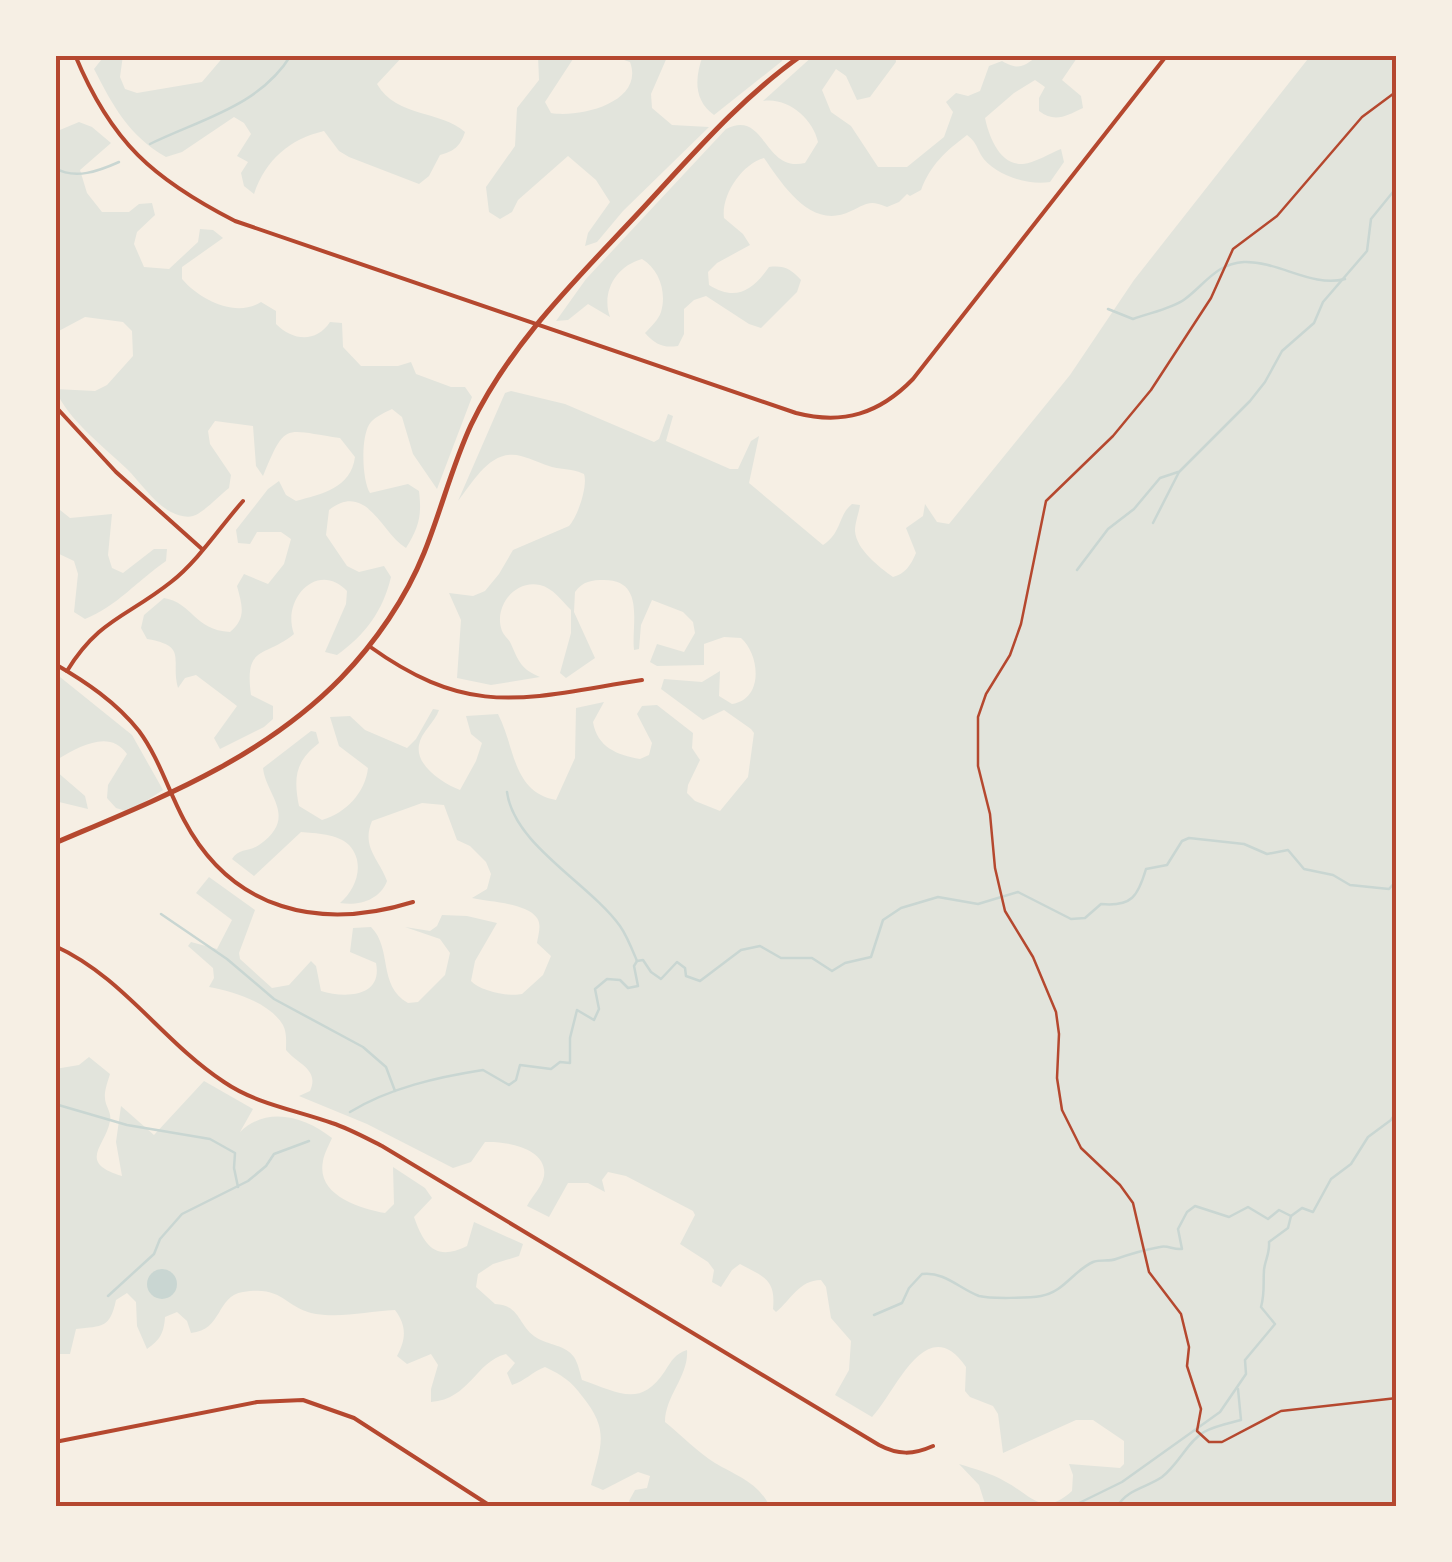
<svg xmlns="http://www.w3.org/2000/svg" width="1452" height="1562" font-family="Inter,sans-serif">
<rect width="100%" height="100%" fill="#f6efe4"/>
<g fill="#e2e4dc">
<path d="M105,55H123L120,77L125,89L137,93L202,82L225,55H404L377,84C397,118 440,110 465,132C460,147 454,151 440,155L429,176L419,184L349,157L339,151L324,131C290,139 266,159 254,194L244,186L241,173L248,162L237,156L251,134L244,123L234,117L182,152L166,157C129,136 113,106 94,69Z"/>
<path d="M538,55H571L573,59L545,102L551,113C580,118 645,102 630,62L618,58L579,55H668L651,94L652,108L672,125L709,127L623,211L597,242L585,246L588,233L610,202L596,180L568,156L518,200L512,212L500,219L489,212L486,187L515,146L517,108L539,80Z"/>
<path d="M703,55H785L782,61L714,115C693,100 695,77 703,55Z"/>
<path d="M814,55H895L896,62L870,97L857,100L846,76L836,69L822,90L831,112L851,126L878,167H907L944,137L953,112L946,102L956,93L968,96L980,91L989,66L1002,61C1026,75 1026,58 1045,55C1056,53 1068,55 1079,55L1062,80L1081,96L1083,108C1066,116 1055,123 1039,111V98L1045,87L1035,80L1014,93L985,118C989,136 999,165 1023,164C1035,163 1050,153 1061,149L1064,162L1050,182C1029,186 993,175 981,155C976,146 976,142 967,135C945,152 931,164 921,190L910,196L907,194L899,202L887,207C869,199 866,204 851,211C811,231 783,185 764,158C742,164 721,195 724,218L743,234L750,245L717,263L708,272L709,285C736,302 753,290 769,267C784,265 791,269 801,280L797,292L761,328L749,324L706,296L694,300L684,309V334L678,346C663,348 656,345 645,333C650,328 659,319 661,312C667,292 659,269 642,259C616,266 601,292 610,317L588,304L568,320L556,321L586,279L726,129C766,109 763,173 805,163L818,142C813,119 788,97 763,101Z"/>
<path d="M1311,55H1397V1507H986L979,1485L959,1464C975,1469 991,1473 1006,1482C1031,1495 1042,1518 1072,1491L1073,1475L1069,1464L1120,1468L1124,1464V1441L1093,1420H1076L1003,1453L998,1414L993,1406L970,1397L965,1391L966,1367C926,1309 895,1394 872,1417L835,1395L849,1370L851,1341L831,1318L826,1287L821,1280C799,1280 791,1300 776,1312L773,1309C776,1279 764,1277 740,1264L732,1270L721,1287L712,1282L714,1270L708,1262L680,1244L695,1215L693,1211L626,1176L608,1172L602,1180L605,1192L588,1183H568L549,1217L527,1206C532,1196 542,1187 544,1176C548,1148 506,1141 485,1142L471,1162L453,1168L367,1124L299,1096L310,1091C320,1069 297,1064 286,1050C286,1041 287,1033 283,1025C270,1003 233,991 209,987L214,978L213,968L188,946L191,942L217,949L232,920L196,893L209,877L255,910L239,953L240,959L272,988L289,985L311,961L316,966L321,991C344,998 383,998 376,963L350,952L353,928L371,927C393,949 377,985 408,1003L418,1002L445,975L450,953L440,939L405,927L430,931L437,926L442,915L467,916L497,923L475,961L471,981C480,991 509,997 522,994L543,975L551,956L537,943C538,935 542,925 537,918C527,903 490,902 472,898L487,889L491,874L486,862L470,846L457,840L444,805L422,803L372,821C361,847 379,859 387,881C380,900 359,906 340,903C356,890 366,863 349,845C338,834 315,833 301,832L254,876L232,859C239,848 249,852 259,845C299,817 266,796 263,768L311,731L316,732L319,743C296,761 293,776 299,806L322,820C346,813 365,793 368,768L339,746L330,717L350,716L365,730L407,748L416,739L433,709L439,710C435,722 421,732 419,745C415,766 444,784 460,790L476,761L482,743L471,734L466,716L498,714C515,746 512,792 556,800L575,758L576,708L604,702L593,722C597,747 617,755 640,759L649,755L652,743L637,714L642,706L657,705L693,733L692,748L700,760L688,785L687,793L695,801L720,811L748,777L754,733L751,729L724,710L703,720L661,689L664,679L702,682L720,671L719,696L732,704C764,699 760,655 741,638L724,637L704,644V665L657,666L650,662L657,644L684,652L695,633L693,622L683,612L652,600L641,625L639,649L634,650C631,625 646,580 604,580C592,580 583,581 575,592L574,612L595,658L566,678L560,673L571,633V610C562,601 553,588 540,585C515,579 493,607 502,631C504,636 509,639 511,644C519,662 521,669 540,677L491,685L457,678L461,620L449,593L473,596L485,591L499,574L513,550L569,526C578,516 588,486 584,474C570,468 565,470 552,467C542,464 532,459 521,456C491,448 474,481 458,501L505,393L511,391L565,404L654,442L659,439L668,414L673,416L666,441L730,469H738L751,441L759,436L749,483L823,545C842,533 838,515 852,504L860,505C859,513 855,522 855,531C856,549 879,567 893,577C905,574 911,565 916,553L906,528L923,516L925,504L937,522L949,524L1070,375L1134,280Z"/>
<path d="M79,122L92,127L111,143L80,170L87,193L102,212H129L139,204L152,203L155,215L137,232L134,244L144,267L169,269L198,242L200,229L213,230L223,238L182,267V279C200,300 236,318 261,302L276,311V324C293,341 316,343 330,322L342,323L343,347L361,366H398L411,362L416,374L451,387H465L472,397L437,489L413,454L402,417L392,409C386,412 375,417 371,422C360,434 362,481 370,493L408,484L419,491C422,516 419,527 406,548C381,533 367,481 329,510L326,535L347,566L359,572L384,566L391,577C383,611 365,635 337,655L325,652L346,604L347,591C318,560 281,599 294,634C265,658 244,644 251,695L273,706V719L264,727L220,749L214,738L237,706L196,675L185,678L178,688C170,660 189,646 147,639L141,628L144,615L164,598C193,603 194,630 230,632C247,618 242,605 237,586L244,574L268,584L284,564L291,539L281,532H257L250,544L238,543L236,530L268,489L279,481L286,495L296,501C322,494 351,488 355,457L340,438C283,430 286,421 263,476L256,466L253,426L215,421L208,431L210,444L231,475L229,488C220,495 202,514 193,516C186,518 177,515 171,512C154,503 140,482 127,469C102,445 69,421 55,389L95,391L107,385L133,356L132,331L123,322L85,317L55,333V132Z"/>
<path d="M55,506L70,518L112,514L108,555L112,568L123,573L154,549H167L166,561C138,580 116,607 85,619L74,612L78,574L74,561L55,552Z"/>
<path d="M55,673L132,735L163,790L129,812L116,808L107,798L108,785L127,754C110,729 80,746 58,759L56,771L85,796L88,809L55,801Z"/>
<path d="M89,1057L110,1074C108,1081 104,1091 105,1098C105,1106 112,1112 110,1121C106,1146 76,1162 122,1176L116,1142L121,1106L154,1135L204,1081L253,1109L240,1132C267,1106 304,1116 332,1138C329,1145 324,1154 323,1161C316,1195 359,1208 385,1213L394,1204L393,1167L425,1188L432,1198L414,1217C424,1245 435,1262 467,1246L474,1222L523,1244L519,1256L493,1264L478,1274L476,1287L495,1304C521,1305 518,1327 537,1338C548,1345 566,1345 574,1357C578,1363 580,1373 582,1380C618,1392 640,1409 665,1371C672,1360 675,1354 687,1350C689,1376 665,1396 665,1422C682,1436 698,1452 715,1463C737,1476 758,1482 770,1507H634L629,1501L635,1490L647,1488L650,1476L638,1472L603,1490L591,1485C601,1445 610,1430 582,1396C571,1381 562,1375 545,1367C532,1372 525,1381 512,1385L507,1373L515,1363L506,1354C475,1362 470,1399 431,1402V1389L438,1365L431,1354L407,1364L397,1356C406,1339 407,1326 395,1310C368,1311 344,1318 316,1314C284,1308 284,1285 243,1292C216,1296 223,1330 191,1333L187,1321L177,1312L165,1317C164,1333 160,1340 147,1349L137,1326L136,1302L127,1293L116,1300C110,1328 103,1326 76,1329L70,1354H57L55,1358V1069L79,1065Z"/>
</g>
<circle fill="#c9d6d2" cx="162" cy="1284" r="15"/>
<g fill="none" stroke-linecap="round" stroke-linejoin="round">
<g stroke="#c9d6d2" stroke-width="2.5">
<path d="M150,144C201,119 260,106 291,55"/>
<path d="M55,168C75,180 99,171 119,162"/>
<path d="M1108,309L1133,319C1148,313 1172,309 1185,299C1204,285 1217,263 1244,262C1279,261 1312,288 1345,279"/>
<polyline points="1153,523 1179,472 1250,401 1265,382 1282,351 1314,323 1323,302 1367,251 1371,219 1397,187"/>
<polyline points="1077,570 1108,529 1134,509 1160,478 1178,472"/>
<path d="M507,792C514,845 589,883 620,926C627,936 632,949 637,961"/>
<polyline points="161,914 227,959 274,999 363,1047 386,1067 395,1091"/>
<polyline points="55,1104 127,1125 210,1139 235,1153 234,1168 238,1187"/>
<path d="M350,1112C389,1088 438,1077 483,1070L509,1085L516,1080L520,1065L551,1069L560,1062L570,1063V1038L577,1010L594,1020L599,1009L595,989L607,979L620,980L628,988L638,986L634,966L637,961L643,960L651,972L661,979L677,962L685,968L686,976L700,981L741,950L760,946L781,958H812L832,971L845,963L871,957L883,920L901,908L938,897L978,904L1018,892L1071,919L1085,918L1101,904C1132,907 1138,896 1146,869L1167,865L1182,841L1189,838L1244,844L1267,854L1288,850L1304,869L1333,875L1350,885L1389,889L1397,880"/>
<polyline points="108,1296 154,1254 160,1239 182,1214 248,1181 266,1166 274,1154 309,1141"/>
<path d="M874,1315L902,1303L909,1288L922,1274C944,1271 960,1289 979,1296C991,1299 1029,1298 1041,1296C1064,1292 1073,1271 1093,1262C1100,1259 1109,1262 1116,1259C1130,1254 1144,1250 1160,1247C1168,1245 1173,1250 1182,1249L1178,1229L1187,1212L1195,1206L1229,1217L1248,1207L1268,1219L1279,1210L1291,1216L1302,1208L1313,1212L1331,1179L1351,1164L1368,1137L1391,1120L1397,1111"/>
<path d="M1071,1507L1122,1482L1220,1412L1246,1374L1245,1360L1275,1324L1261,1307C1265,1293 1263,1284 1264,1270C1265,1260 1270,1253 1269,1242L1288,1228L1291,1216"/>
<path d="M1117,1507C1127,1489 1146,1488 1162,1477C1179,1464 1188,1441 1204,1432C1214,1426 1230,1423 1241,1420L1238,1389"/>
</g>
<polyline stroke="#b5482f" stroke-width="2.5" points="1397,91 1362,117 1277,216 1233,249 1211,298 1151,390 1113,436 1046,501 1021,624 1010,655 986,694 978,717 978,766 990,814 995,868 1005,911 1033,957 1056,1012 1059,1034 1057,1078 1062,1110 1081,1148 1120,1185 1133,1203 1149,1272 1181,1314 1189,1347 1187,1366 1201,1409 1197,1431 1209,1442 1222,1442 1281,1411 1397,1398"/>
<g stroke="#b5482f" stroke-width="4">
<path d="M75,55C111,142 153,179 235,221L796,413C843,425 879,414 913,379L1167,55"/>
<polyline points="55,57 63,55"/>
<polyline points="55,406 116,472 202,549"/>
<path d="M369,646C472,720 525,698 642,680"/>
<path d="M55,664C86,682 116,702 139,731C159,758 168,790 184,820C232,911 320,931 413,902"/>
<path d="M67,671C99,619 127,617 171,582C198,561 220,527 243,501"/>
<path d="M55,946C123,977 162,1041 224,1082C256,1104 296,1110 332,1123C350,1129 366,1138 382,1146L879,1445C898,1455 913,1455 933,1446"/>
<polyline points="55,1442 257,1402 303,1400 354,1418 492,1507"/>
</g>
<path stroke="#b5482f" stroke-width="5" d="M55,843C158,799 261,760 341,678C375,643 406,598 424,553C441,511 452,466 471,425C512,340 581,275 644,207C694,153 742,97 802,55"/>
</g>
<rect width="1452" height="1562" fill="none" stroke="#f6efe4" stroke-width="115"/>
<rect x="58" y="58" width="1336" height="1446" fill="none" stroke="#b5482f" stroke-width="4"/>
</svg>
